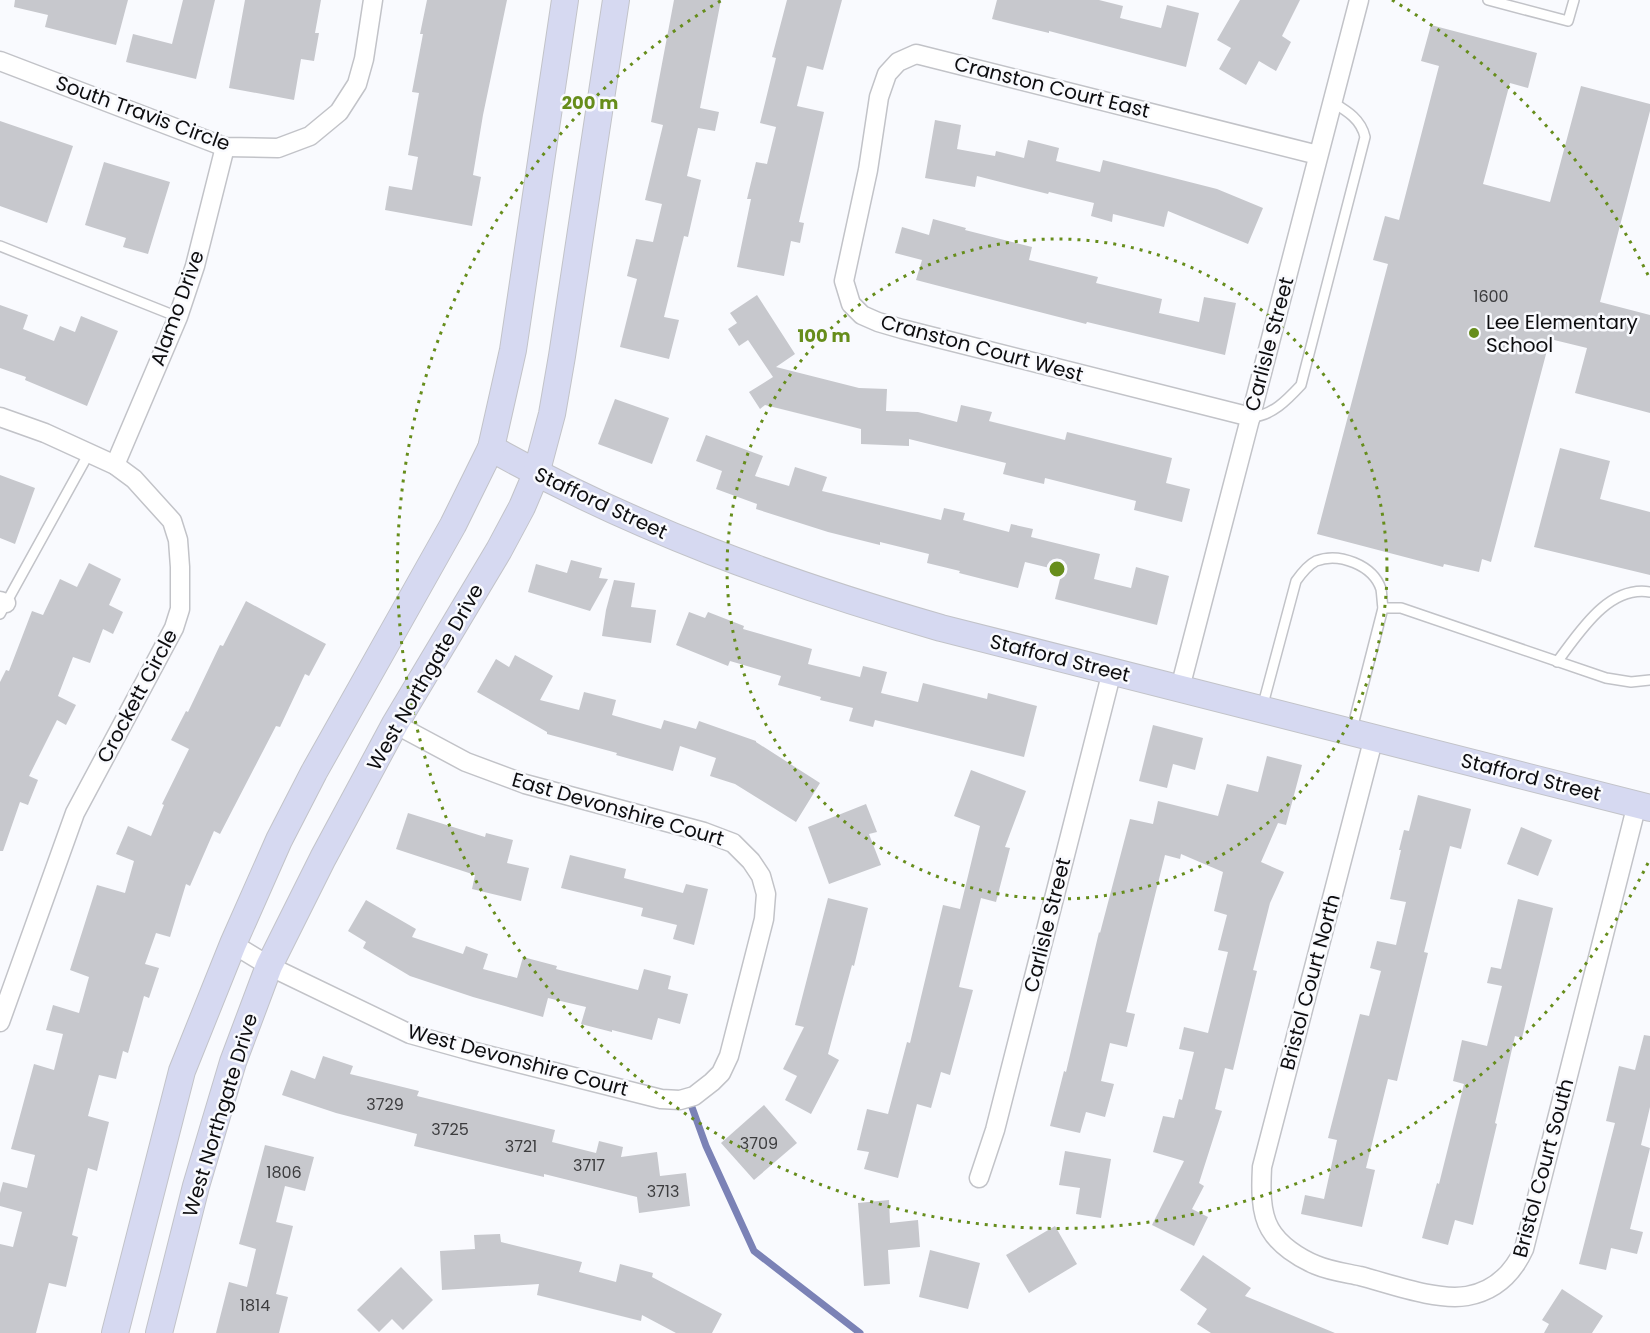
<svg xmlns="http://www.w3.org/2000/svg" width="1650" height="1333" font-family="Poppins,sans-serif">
<rect width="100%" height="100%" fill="#f9fafe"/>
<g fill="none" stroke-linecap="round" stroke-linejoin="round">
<polyline stroke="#7b82b6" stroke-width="7" points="689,1099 706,1146 754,1251 860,1333"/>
</g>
<g fill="#c7c8cd">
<polygon points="15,0 128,0 116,45 45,27 48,15 14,7"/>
<polygon points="183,0 215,0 196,79 126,62 133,34 172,44"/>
<polygon points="245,0 321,0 315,33 319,33 314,61 301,59 294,100 229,88"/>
<polygon points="427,0 507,0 483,115 473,175 481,177 472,226 385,210 389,186 412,190 418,157 408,155 419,93 412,92 423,34 420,34"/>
<polygon points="674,0 721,0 700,108 719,112 715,131 698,128 687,176 701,180 688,237 684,236 664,317 679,320 669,359 620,347 637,279 627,276 636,239 653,242 662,204 645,200 663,125 651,122"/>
<polygon points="787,0 842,0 823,70 807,66 797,106 824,112 799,222 804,223 800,243 791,241 784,276 737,267 751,199 747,199 756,162 767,164 776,127 760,123 776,58 772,57"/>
<polygon points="997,0 1099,0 1123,6 1120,18 1161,28 1167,5 1199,13 1186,67 1049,31 1049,33 992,19"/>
<polygon points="1240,0 1300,0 1282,36 1291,42 1276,71 1259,61 1246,85 1219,69 1231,48 1217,40"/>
<polygon points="1431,25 1537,53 1528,88 1510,83 1483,184 1550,202 1581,86 1650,104 1650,111 1600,302 1650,315 1650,413 1575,393 1587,348 1550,339 1491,562 1482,559 1479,572 1444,564 1443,567 1317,534 1388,264 1373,260 1385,216 1399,220 1439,66 1421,61"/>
<polygon points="935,120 961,125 957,149 995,156 996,151 1024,158 1028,140 1059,148 1056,161 1100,172 1103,160 1217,189 1263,208 1248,244 1168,211 1164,227 1113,214 1112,222 1091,216 1094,203 1049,192 1048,194 977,176 975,187 925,178"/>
<polygon points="0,121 73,146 47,223 0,206"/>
<polygon points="104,162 170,182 148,254 123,247 126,238 85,225"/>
<polygon points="933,219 966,228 965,230 1032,247 1029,260 1098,277 1096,283 1162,299 1159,313 1199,322 1204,297 1236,303 1225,355 1087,322 1086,324 916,280 922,260 895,253 902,227 929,235"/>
<polygon points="757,295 795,354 776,367 859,388 887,389 886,411 918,412 957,422 961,405 992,412 989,421 1065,440 1067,432 1172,458 1166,483 1190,489 1182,522 1134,510 1136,501 1045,478 1044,484 1003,474 1006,463 909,439 909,446 861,444 861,429 765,405 760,409 749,392 773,377 748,340 739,346 728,329 737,323 730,313"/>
<polygon points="0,305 28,315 23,329 54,341 60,326 75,332 81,316 118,331 87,406 25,380 26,377 0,368"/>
<polygon points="615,399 669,418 652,464 598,444"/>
<polygon points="706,435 763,456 755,476 789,486 795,467 827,477 822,491 941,520 944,508 965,513 963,520 1009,532 1011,524 1033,529 1031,537 1100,554 1094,579 1131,588 1136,567 1169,576 1157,625 1055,599 1062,571 1025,562 1018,588 959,573 960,571 927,563 929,554 880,542 880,545 828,532 756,509 757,504 716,489 722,471 696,461"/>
<polygon points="1560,448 1610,461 1600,499 1650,512 1650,575 1534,547"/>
<polygon points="0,475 35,488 15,544 0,538"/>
<polygon points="571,560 602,568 599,578 608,579 590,611 528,592 536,564 567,573"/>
<polygon points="89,563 121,579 109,605 123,612 113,634 103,629 90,663 73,657 58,696 76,705 66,725 57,720 29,776 38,780 28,805 20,802 3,851 0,851 0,682 6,670 9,671 32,611 43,615 60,579 77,587"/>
<polygon points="614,580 635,583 631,607 656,610 651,643 602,636 606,610"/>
<polygon points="246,601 326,644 309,676 305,674 280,727 276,726 220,834 214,831 190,886 186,884 170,937 156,933 145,964 159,968 149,998 144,996 128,1053 123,1051 116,1079 99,1075 88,1116 109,1122 97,1171 88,1168 72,1235 78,1237 66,1287 49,1283 36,1333 0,1333 0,1244 13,1247 22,1212 0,1206 0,1193 3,1182 27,1188 35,1155 11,1149 34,1064 54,1070 63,1034 46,1030 53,1005 79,1013 89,977 70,970 97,885 125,893 134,861 116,854 128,826 151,836 164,805 162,804 189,749 171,740 186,711 188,712 220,645 223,646"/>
<polygon points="689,612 705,618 708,612 744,626 743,629 812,649 808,664 860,677 863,666 887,672 881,693 918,702 923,683 987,699 988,693 1037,706 1024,757 875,720 873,727 849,721 853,708 820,700 821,697 778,685 781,676 730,661 728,666 676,645"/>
<polygon points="515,655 553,676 540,700 579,710 584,692 616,700 612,715 661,729 664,720 696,729 699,721 756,741 756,742 820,783 796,822 735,784 710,776 716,758 680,746 673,771 616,755 617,753 547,734 547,732 477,692 496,659 509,667"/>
<polygon points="1153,725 1203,738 1195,770 1173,764 1167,788 1139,781"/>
<polygon points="1267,756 1302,765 1286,825 1278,823 1261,862 1284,872 1270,903 1253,970 1257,971 1233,1070 1225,1068 1215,1109 1222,1111 1199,1183 1204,1186 1192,1209 1208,1217 1194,1246 1152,1225 1184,1161 1153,1152 1163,1116 1174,1118 1179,1099 1182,1100 1194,1052 1179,1049 1184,1027 1208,1033 1228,952 1218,950 1227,915 1214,911 1223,872 1181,854 1180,859 1165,855 1126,1012 1135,1014 1127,1047 1110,1043 1101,1081 1114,1084 1105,1117 1086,1112 1080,1133 1050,1126 1064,1071 1066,1072 1099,932 1100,933 1130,819 1153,824 1158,801 1218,816 1227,784 1258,792"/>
<polygon points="971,770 1026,791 1005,847 1010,848 996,902 981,898 959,987 973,990 950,1075 941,1072 931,1108 917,1104 898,1178 864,1169 869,1152 857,1150 867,1109 888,1114 907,1042 910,1043 943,905 960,909 980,826 954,816"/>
<polygon points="1418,795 1471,809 1461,849 1450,846 1424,952 1428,953 1397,1081 1388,1079 1366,1168 1375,1170 1362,1227 1301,1214 1305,1195 1324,1199 1337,1140 1328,1138 1360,1014 1369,1016 1381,971 1370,968 1377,941 1396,945 1406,902 1390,899 1401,850 1399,850 1404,830 1409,831"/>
<polygon points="866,804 877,832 869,834 881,865 829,884 808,827"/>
<polygon points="408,813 485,837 486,833 513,840 507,863 529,868 521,901 472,889 475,875 396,849"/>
<polygon points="1521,827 1552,840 1538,876 1507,864"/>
<polygon points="570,855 626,869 624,878 683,893 686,884 708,889 694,945 673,939 677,925 641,916 643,908 561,888"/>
<polygon points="828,898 868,908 854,966 852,965 828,1054 839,1060 811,1114 785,1100 797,1076 783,1069 804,1027 795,1025"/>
<polygon points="1518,899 1553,908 1522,1038 1515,1036 1495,1123 1497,1124 1473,1225 1455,1220 1448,1245 1422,1238 1437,1183 1439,1184 1464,1084 1453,1081 1462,1040 1487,1046 1502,986 1487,983 1491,967 1501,969"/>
<polygon points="366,900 416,929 412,937 463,954 466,946 488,954 483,969 517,978 523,957 557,966 556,969 638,990 644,969 671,976 668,989 688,994 680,1024 658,1018 652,1040 612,1030 612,1032 581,1024 586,1007 548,998 543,1017 473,997 410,976 363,948 366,942 348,931"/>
<polygon points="1644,1035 1650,1036 1650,1107 1641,1145 1650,1148 1630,1229 1643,1232 1637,1254 1611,1248 1606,1270 1579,1264 1615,1123 1606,1121 1619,1066 1635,1070"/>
<polygon points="323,1056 353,1066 350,1074 419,1091 417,1096 555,1130 552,1142 596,1153 599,1141 623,1147 621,1157 657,1152 660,1176 686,1173 690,1206 639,1213 637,1197 544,1174 544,1177 414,1146 417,1134 336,1113 282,1095 291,1070 315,1079"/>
<polygon points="764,1105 797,1143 754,1180 721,1143"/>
<polygon points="265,1145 314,1157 305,1191 285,1186 276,1222 293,1226 276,1294 288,1297 279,1333 216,1333 229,1282 247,1287 256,1249 239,1244"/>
<polygon points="1065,1151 1111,1159 1101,1218 1076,1214 1080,1188 1059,1185"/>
<polygon points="889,1200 890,1223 918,1220 920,1247 888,1250 890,1284 864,1286 858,1203"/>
<polygon points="1055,1226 1077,1264 1029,1293 1006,1255"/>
<polygon points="500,1234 501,1242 582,1262 579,1272 616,1282 620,1264 653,1273 652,1277 722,1314 712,1333 676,1333 642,1315 641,1321 537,1295 539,1284 442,1290 440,1251 475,1249 474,1235"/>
<polygon points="930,1250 980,1263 968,1309 919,1297"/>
<polygon points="1203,1255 1251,1288 1245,1296 1335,1333 1211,1333 1197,1324 1207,1309 1180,1290"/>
<polygon points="401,1267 433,1300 403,1330 392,1319 379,1332 357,1310"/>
<polygon points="1562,1289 1603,1316 1592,1333 1544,1333 1549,1324 1542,1320"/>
</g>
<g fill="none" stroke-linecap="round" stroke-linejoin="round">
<g stroke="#c2c3c8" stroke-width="12">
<g id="lane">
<polyline points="1488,0 1568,21 1574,0"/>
<polyline points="0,246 178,317"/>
<path d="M1251,417C1272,416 1287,400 1301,385L1365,137C1361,119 1347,111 1332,102"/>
<polyline points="1383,608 1401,608 1606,678 1631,682 1650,680"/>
<polyline points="0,614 89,453"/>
<path d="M1557,662C1579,633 1608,585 1650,592"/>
<path d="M1262,708L1296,581C1301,574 1308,565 1316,561C1339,552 1373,565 1381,589C1382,595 1382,602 1383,608L1352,729"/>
</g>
</g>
<g stroke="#c2c3c8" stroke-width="21">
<g id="street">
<polyline points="0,61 225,147 278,148 310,136 339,112 357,84 364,59 373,0"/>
<polyline points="0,417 45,433 115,465 134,479 172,521 178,540 180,567 180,609 174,628 75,813 0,1022"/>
<polyline points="1251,417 902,329 878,322 862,315 851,304 844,281 868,170 879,97 887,74 898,62 916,54 1318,155"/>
<polyline points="115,465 178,317 195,266 225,147"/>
<polyline points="0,601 6,603"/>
<polyline points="1180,688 1359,0"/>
<path d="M1374,737L1262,1167C1261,1186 1260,1212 1270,1229C1279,1245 1299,1258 1316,1265C1330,1271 1346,1273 1360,1276C1391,1284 1436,1301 1467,1296C1495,1291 1513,1273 1524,1249L1637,804"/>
<polyline points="233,944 269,966 410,1034 471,1051 661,1099 680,1100 694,1096 712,1082 721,1073 729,1056 764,919 766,894 761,876 751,861 733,843 704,832 525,784 466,762 395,724"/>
<polyline points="979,1178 995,1130 1112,671"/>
</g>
</g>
<g stroke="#c2c3c8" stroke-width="28">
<g id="secondary">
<path d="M491,448C632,528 785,583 941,628L1650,808"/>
<polyline points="115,1333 182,1071 233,944 279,840 314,772 453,525 491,448 513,350 565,0"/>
<polyline points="159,1333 196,1186 233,1062 269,966 323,858 395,724 499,550 522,507 536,474 552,414 562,356 616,0"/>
</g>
</g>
<use href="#lane" stroke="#fff" stroke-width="9"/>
<use href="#street" stroke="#fff" stroke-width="18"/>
<use href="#secondary" stroke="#d6d9f1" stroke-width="26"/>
</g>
<g fill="none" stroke="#668d1b" stroke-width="3" stroke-dasharray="3 6">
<circle cx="1057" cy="569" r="330"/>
<path d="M1648 863A660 660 0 1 1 722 0M1392 0A660 660 0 0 1 1648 275"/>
</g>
<circle fill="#668d1b" stroke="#f9fafe" stroke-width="2" cx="1474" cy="333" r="6"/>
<g text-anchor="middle" stroke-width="5" stroke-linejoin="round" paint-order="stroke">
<g font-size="16" fill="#3c3c3e">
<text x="1491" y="302">1600</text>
<text x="385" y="1110">3729</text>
<text x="450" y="1135">3725</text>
<text x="759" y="1149">3709</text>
<text x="521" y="1152">3721</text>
<text x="589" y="1171">3717</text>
<text x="284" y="1178">1806</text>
<text x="663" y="1197">3713</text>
<text x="255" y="1311">1814</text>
</g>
<g font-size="20" fill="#0d0d0f" stroke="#f9fafe">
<text transform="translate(1052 87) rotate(14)" y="7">Cranston Court East</text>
<text transform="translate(143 113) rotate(20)" y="7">South Travis Circle</text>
<text transform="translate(177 308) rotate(-70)" y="7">Alamo Drive</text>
<text transform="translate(1269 344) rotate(-75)" y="7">Carlisle Street</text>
<text transform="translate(982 348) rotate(15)" y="7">Cranston Court West</text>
<text transform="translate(601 503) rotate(25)" y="7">Stafford Street</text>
<text transform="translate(1060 658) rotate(14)" y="7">Stafford Street</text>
<text transform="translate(425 677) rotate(-60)" y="7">West Northgate Drive</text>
<text transform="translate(137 696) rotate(-62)" y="7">Crockett Circle</text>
<text transform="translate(1531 777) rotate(14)" y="7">Stafford Street</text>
<text transform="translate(618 809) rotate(16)" y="7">East Devonshire Court</text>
<text transform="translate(1047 925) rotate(-76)" y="7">Carlisle Street</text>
<text transform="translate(1310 982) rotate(-75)" y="7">Bristol Court North</text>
<text transform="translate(518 1060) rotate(15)" y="7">West Devonshire Court</text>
<text transform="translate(220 1115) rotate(-73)" y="7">West Northgate Drive</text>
<text transform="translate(1543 1168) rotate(-75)" y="7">Bristol Court South</text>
</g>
<g font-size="20" fill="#0d0d0f" stroke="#f9fafe" text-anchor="start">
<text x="1486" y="329">Lee Elementary<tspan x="1486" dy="23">School</tspan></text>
</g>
</g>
<circle cx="1057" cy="569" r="9" fill="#668d1b" stroke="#f9fafe" stroke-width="3"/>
<g font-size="18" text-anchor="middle" font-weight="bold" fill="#668d1b" stroke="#f9fafe" stroke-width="5" stroke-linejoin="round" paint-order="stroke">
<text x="590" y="109">200 m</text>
<text x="824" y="342">100 m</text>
</g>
</svg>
